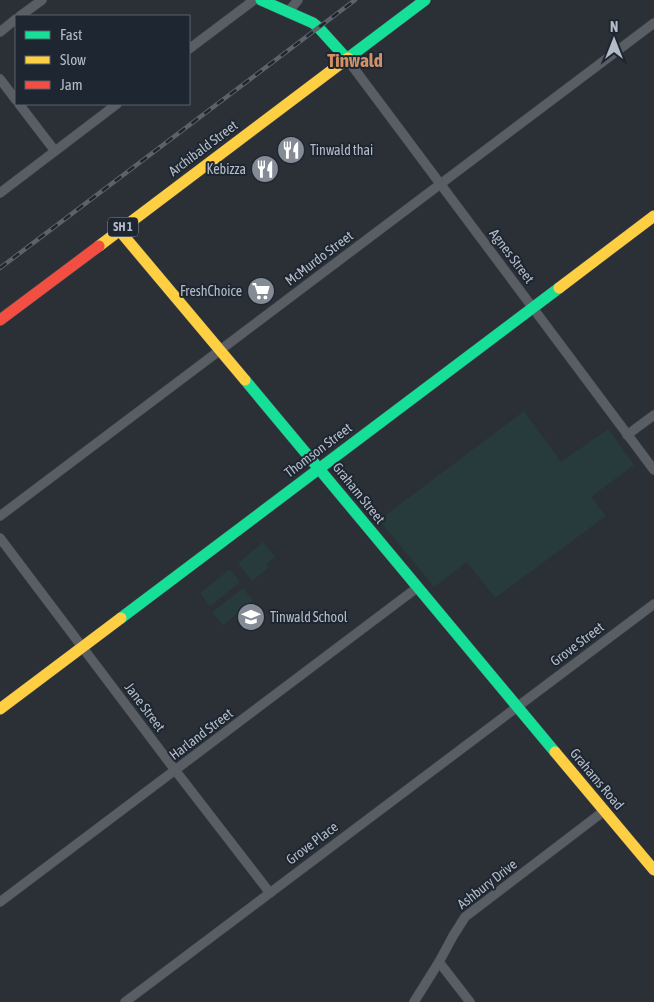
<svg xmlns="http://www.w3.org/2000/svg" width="654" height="1002" font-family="'Asap Condensed',sans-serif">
<rect width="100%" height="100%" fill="#2a3036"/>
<g fill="#273a3c">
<polygon points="524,411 561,462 608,429 634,465 591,497 606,516 495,598 467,562 434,587 379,520"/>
<polygon points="263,542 275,557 267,564 269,567 252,581 238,563"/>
<polygon points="230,569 240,582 210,606 200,593"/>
<polygon points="243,588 253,601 223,625 212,612"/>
</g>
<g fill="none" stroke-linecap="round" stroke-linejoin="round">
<g stroke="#484c51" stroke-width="10">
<g id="street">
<polyline points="288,12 298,0"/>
<polyline points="20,16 42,0"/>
<polyline points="0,32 16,19"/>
<polyline points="189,49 254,0"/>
<polyline points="347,59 654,470"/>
<polyline points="0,79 16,100"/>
<polyline points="19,104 55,151"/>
<polyline points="0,193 117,104"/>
<polyline points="627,435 654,415"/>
<polyline points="0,516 654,23"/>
<polyline points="0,538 175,770 270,893"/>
<polyline points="0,902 418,587"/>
<polyline points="439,962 470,1002"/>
<polyline points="125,1002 654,604"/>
<polyline points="414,1002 439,962 453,936 465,917 604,811"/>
</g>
</g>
<g stroke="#484c51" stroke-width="12">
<g id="fast">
<polyline points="261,0 313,23 318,27 347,59"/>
<polyline points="348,58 425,0"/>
<polyline points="245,380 555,752"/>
<polyline points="121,618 559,288"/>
</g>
</g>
<g stroke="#484c51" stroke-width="12">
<g id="slow">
<polyline points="119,230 245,380"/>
<polyline points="99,246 348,58"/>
<polyline points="559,288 654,216"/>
<polyline points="0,709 121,618"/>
<polyline points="555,752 654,870"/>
</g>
</g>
<g stroke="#484c51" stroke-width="12">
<polyline id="jam" points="0,320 99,246"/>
</g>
<use href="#street" stroke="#595e65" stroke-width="9"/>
<use href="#fast" stroke="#16e098" stroke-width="11"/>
<use href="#slow" stroke="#ffcf43" stroke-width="11"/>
<use href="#jam" stroke="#f24e42" stroke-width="11"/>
<g stroke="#5e6268" stroke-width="4.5">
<polyline id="rail" points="0,268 355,0"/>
</g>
<use href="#rail" stroke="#1d2631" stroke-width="2.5" stroke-dasharray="8" stroke-linecap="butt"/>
</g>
<defs>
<g id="restaurant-disc" transform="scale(1.4375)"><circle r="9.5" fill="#848b95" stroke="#1d2631"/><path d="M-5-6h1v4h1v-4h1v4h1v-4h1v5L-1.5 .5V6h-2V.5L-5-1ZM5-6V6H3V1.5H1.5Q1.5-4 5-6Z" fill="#fff"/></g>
<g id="supermarket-disc" transform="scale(1.4375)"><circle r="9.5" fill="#848b95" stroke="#1d2631"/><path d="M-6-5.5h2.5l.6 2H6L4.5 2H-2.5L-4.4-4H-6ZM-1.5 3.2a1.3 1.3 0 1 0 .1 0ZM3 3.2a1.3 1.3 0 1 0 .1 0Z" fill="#fff"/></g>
<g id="school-disc" transform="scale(1.4375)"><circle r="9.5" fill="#848b95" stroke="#1d2631"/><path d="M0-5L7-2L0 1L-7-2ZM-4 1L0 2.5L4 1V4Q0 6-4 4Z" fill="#fff"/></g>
</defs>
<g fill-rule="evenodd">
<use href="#restaurant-disc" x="291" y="150"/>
<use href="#restaurant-disc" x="265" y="169"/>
<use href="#supermarket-disc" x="261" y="291"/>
<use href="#school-disc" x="251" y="617"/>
</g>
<g text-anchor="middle" stroke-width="4" stroke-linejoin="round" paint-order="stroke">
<rect fill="#1d2631" stroke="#878f9b" stroke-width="1" x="108" y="217.5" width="30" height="19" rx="4"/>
<g font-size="12" font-weight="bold" fill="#b4bcc8">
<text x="123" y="231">SH 1</text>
</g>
<g font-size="14" fill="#b4bcc8" stroke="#1d2631">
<text transform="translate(203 148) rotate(-37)" y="5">Archibald Street</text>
<text transform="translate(512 256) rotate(53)" y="5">Agnes Street</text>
<text transform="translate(319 258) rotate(-37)" y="5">McMurdo Street</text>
<text transform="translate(318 450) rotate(-37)" y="5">Thomson Street</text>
<text transform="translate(359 493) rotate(51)" y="5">Graham Street</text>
<text transform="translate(577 644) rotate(-37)" y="5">Grove Street</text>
<text transform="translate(145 707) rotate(53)" y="5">Jane Street</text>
<text transform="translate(201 734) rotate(-37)" y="5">Harland Street</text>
<text transform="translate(597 779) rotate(50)" y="5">Grahams Road</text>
<text transform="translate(312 843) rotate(-37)" y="5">Grove Place</text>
<text transform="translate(487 884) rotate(-38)" y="5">Ashbury Drive</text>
</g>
<g font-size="14" fill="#b4bcc8" stroke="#1d2631" text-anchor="start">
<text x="310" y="155">Tinwald thai</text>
<text x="246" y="174" text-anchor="end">Kebizza</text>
<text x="242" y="296" text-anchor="end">FreshChoice</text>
<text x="270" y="622">Tinwald School</text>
</g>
<g font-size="19" font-weight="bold" fill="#d19065" stroke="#1d2631">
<text x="355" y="67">Tinwald</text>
</g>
</g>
<rect x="15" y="15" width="175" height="90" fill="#1d2631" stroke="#59626d"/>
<rect x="25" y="31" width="25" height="8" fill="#16e098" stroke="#59626d"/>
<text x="60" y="40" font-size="15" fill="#b4bcc8">Fast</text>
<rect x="25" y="56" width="25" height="8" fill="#ffcf43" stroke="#59626d"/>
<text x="60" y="65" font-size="15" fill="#b4bcc8">Slow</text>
<rect x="25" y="81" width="25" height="8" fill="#f24e42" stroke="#59626d"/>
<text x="60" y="90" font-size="15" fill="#b4bcc8">Jam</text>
<g transform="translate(614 40)" stroke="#1d2631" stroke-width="4" paint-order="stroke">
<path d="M0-4L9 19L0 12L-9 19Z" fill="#b4bcc8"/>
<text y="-8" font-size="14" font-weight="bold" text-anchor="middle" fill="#b4bcc8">N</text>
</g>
</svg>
